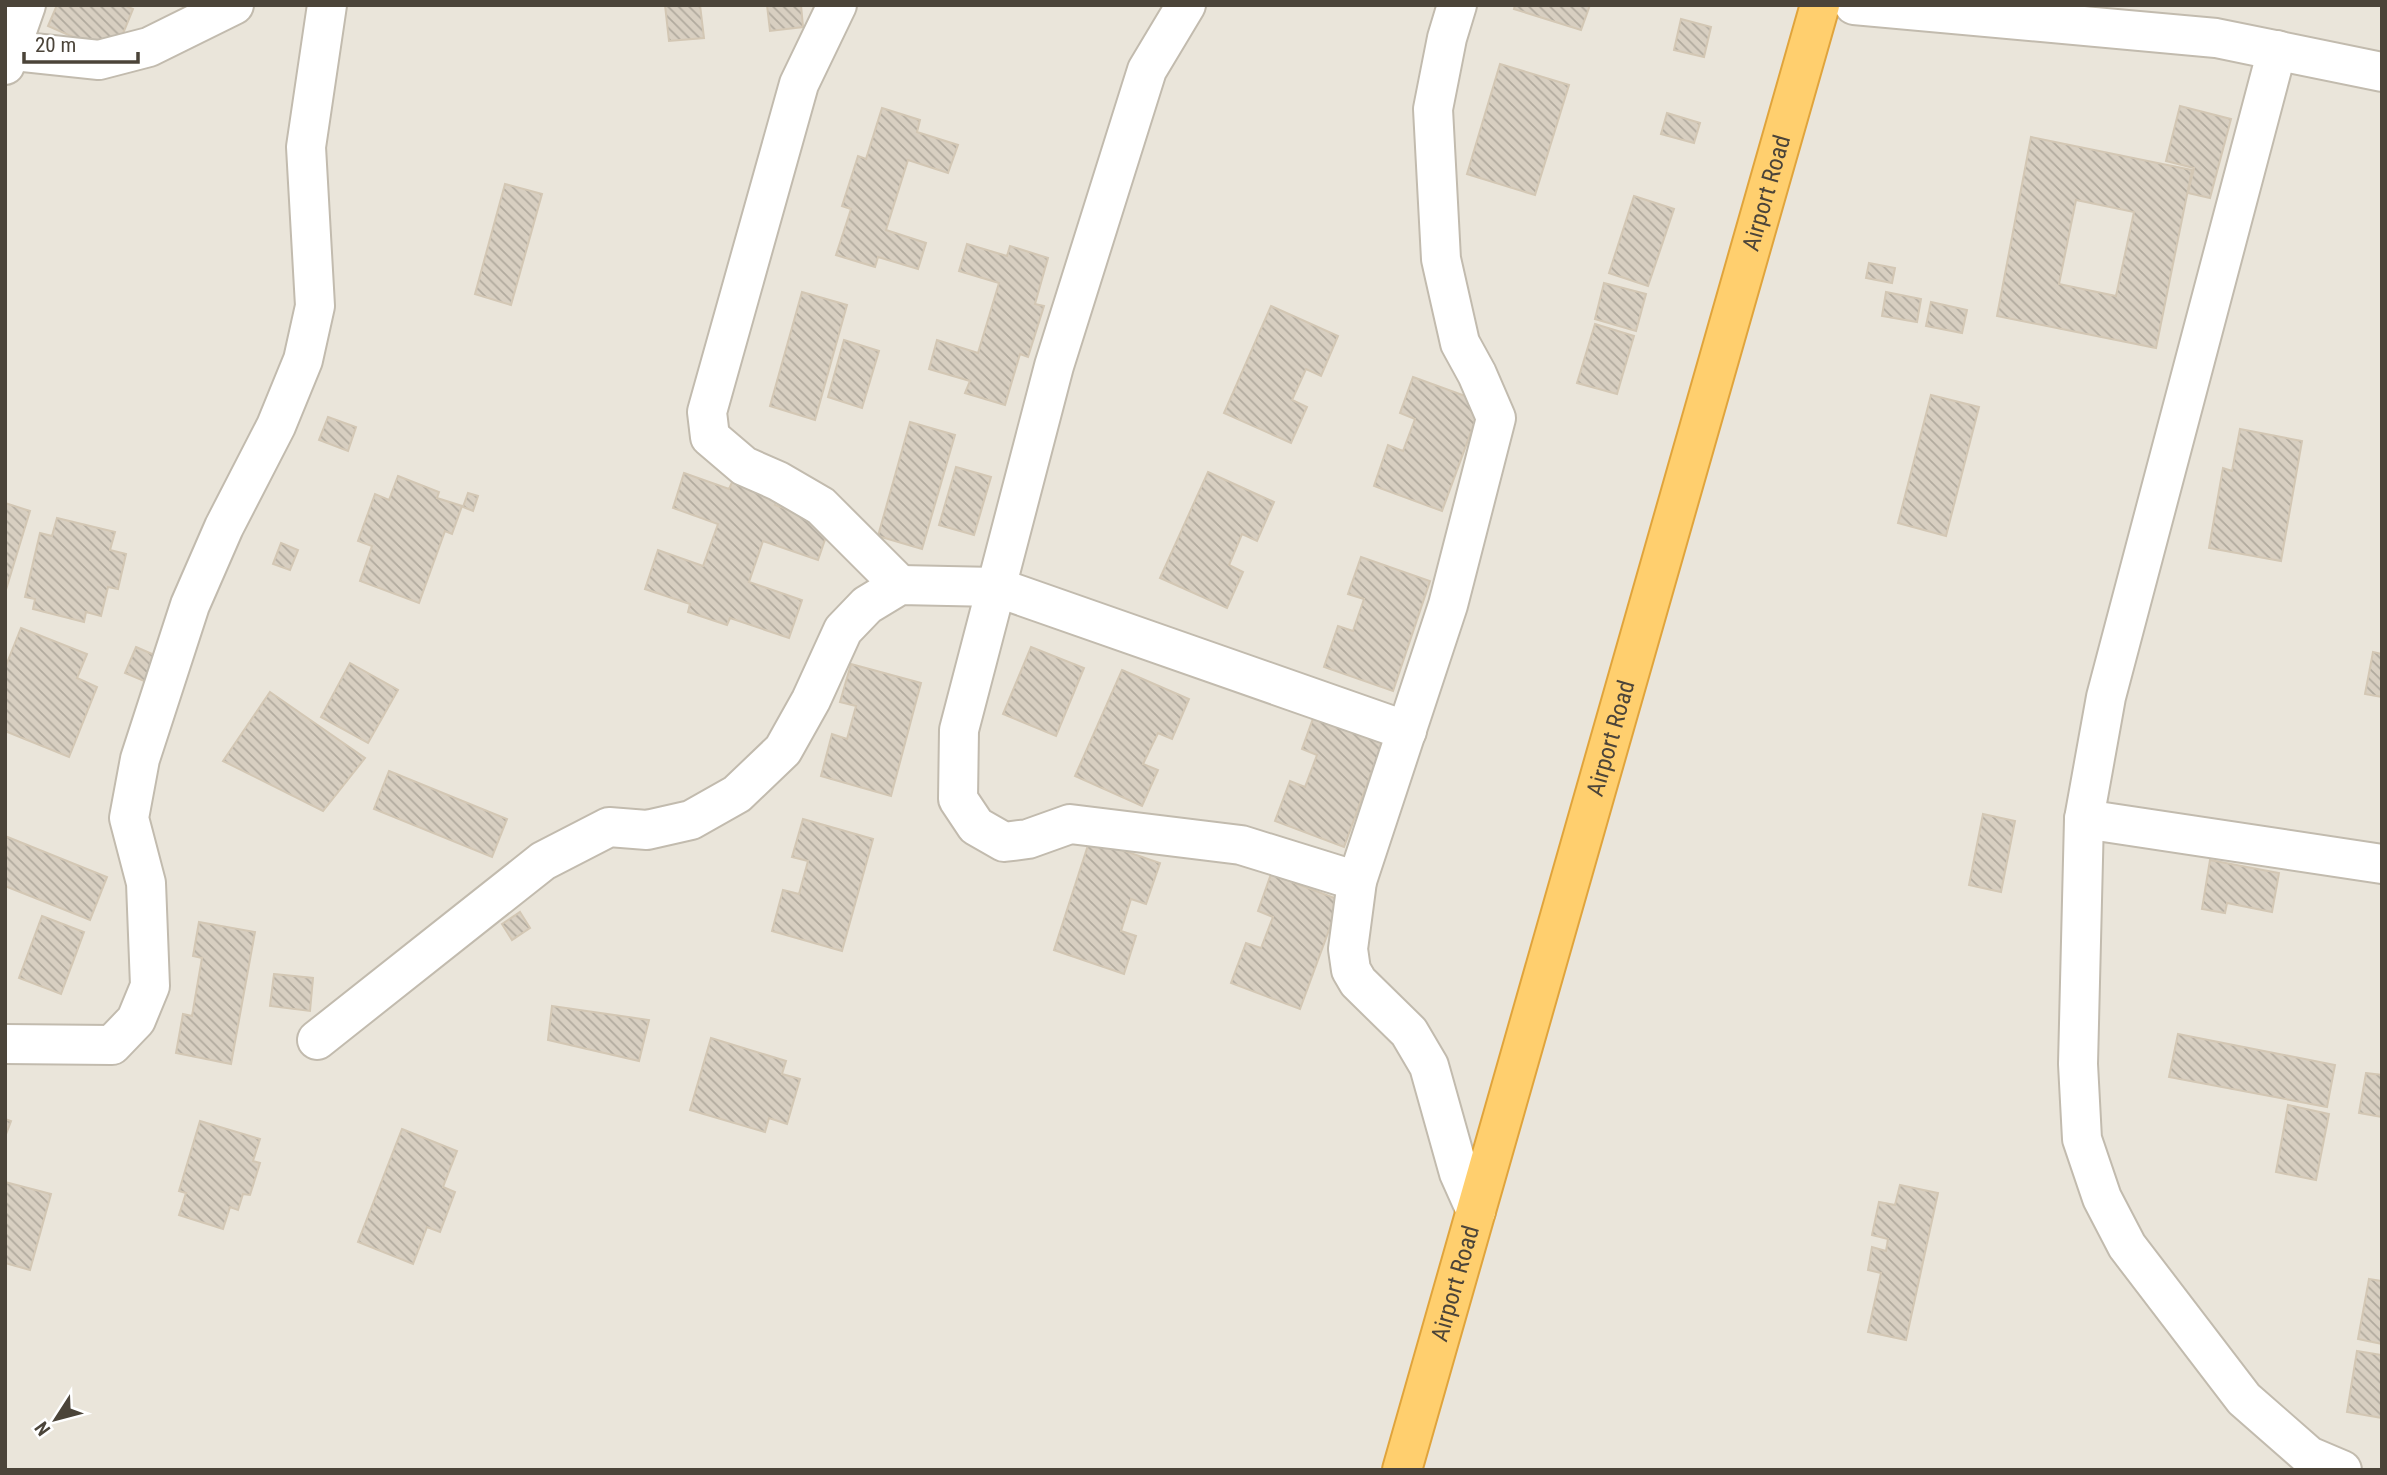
<svg xmlns="http://www.w3.org/2000/svg" width="2387" height="1475" font-family="'Roboto Condensed',sans-serif">
<defs>
<pattern id="building-back-hatch" width="6" height="6" patternUnits="userSpaceOnUse" patternTransform="scale(1.75)"><rect width="6" height="6" fill="#d8cfc1"/><path d="M-1 5l2 2M0 0l6 6M5-1l2 2" fill="none" stroke="#b1aa9e"/></pattern>
</defs>
<rect width="100%" height="100%" fill="#f6f3ec"/>
<rect fill="#eae5da" x="5" y="5" width="2377" height="1465"/>
<g fill="url(#building-back-hatch)" stroke="#d3c7b4" stroke-width="2" fill-rule="evenodd">
<polygon points="57,5 124,5 133,9 118,46 102,39 98,48 48,26"/>
<polygon points="665,5 700,5 704,38 669,41"/>
<polygon points="767,5 801,5 803,27 770,31"/>
<polygon points="1515,5 1590,5 1581,30 1514,9"/>
<polygon points="1681,19 1711,27 1704,57 1674,50"/>
<polygon points="1500,64 1569,85 1535,195 1467,174"/>
<polygon points="2180,106 2231,119 2210,198 2188,193 2194,168 2166,161"/>
<polygon points="882,108 920,120 917,132 958,145 948,173 908,160 886,230 926,243 918,269 878,257 875,267 836,255 851,209 842,206 858,156 866,159"/>
<polygon points="1667,113 1700,123 1694,143 1661,134"/>
<path d="M2031,137L2192,170L2156,348L1997,316ZM2076,200L2134,212L2116,296L2059,284Z"/>
<polygon points="505,184 542,194 511,305 475,294"/>
<polygon points="1634,196 1674,209 1648,286 1609,273"/>
<polygon points="967,244 1007,256 1010,246 1048,258 1035,304 1044,306 1028,357 1020,354 1005,405 965,393 970,381 929,369 937,340 978,353 999,283 959,271"/>
<polygon points="1869,263 1895,268 1892,283 1866,278"/>
<polygon points="1604,283 1646,294 1636,331 1595,319"/>
<polygon points="802,292 847,305 815,420 770,406"/>
<polygon points="1886,292 1921,299 1917,322 1882,316"/>
<polygon points="1931,302 1967,310 1962,333 1926,326"/>
<polygon points="1271,306 1338,336 1321,376 1306,369 1292,400 1307,407 1291,443 1224,413"/>
<polygon points="1595,324 1634,336 1617,394 1577,383"/>
<polygon points="844,340 879,351 862,408 828,397"/>
<polygon points="1413,377 1482,402 1442,511 1374,486 1388,445 1403,451 1415,419 1400,413"/>
<polygon points="1931,395 1979,407 1946,536 1898,523"/>
<polygon points="328,417 356,427 348,451 319,440"/>
<polygon points="910,422 955,435 922,549 878,536"/>
<polygon points="2240,429 2302,441 2281,561 2209,548 2223,468 2232,471"/>
<polygon points="956,467 991,477 974,535 939,525"/>
<polygon points="1208,472 1274,502 1257,541 1242,534 1229,565 1243,572 1227,608 1160,578"/>
<polygon points="684,473 729,489 733,480 778,496 775,505 830,525 818,560 763,541 749,582 802,600 789,638 730,618 727,625 688,612 690,604 645,589 658,550 703,566 718,524 673,508"/>
<polygon points="398,476 439,492 437,498 462,506 452,534 445,531 419,603 360,581 372,546 358,541 375,494 389,500"/>
<polygon points="468,493 478,496 473,511 463,507"/>
<polygon points="5,503 30,511 5,593"/>
<polygon points="57,518 115,532 110,550 126,554 118,589 108,587 101,616 86,612 84,622 33,609 35,599 25,597 40,533 52,536"/>
<polygon points="281,543 298,550 290,570 273,564"/>
<polygon points="1361,557 1430,581 1393,691 1324,667 1338,626 1353,631 1364,599 1348,594"/>
<polygon points="21,628 87,654 77,678 97,687 69,757 5,731 5,668"/>
<polygon points="136,647 166,660 156,686 125,673"/>
<polygon points="1031,647 1084,668 1056,736 1003,714"/>
<polygon points="2373,652 2382,654 2382,697 2365,694"/>
<polygon points="350,663 398,690 368,743 321,717"/>
<polygon points="851,664 921,683 891,796 821,776 832,734 847,739 856,706 840,702"/>
<polygon points="1122,670 1189,699 1172,739 1158,733 1143,764 1158,770 1142,806 1075,776"/>
<polygon points="270,692 365,758 323,811 223,761"/>
<polygon points="1315,713 1384,738 1344,847 1275,821 1290,781 1305,787 1317,755 1302,749"/>
<polygon points="389,771 507,819 492,857 374,809"/>
<polygon points="1983,814 2015,821 2001,892 1969,885"/>
<polygon points="803,819 873,839 842,951 772,931 783,890 799,894 808,861 792,857"/>
<polygon points="5,836 107,877 90,920 5,886"/>
<polygon points="1090,839 1160,863 1146,904 1131,899 1121,931 1136,936 1124,974 1054,950"/>
<polygon points="2210,860 2279,873 2272,912 2227,903 2225,913 2202,909"/>
<polygon points="1271,874 1340,900 1300,1009 1231,983 1246,943 1261,948 1273,917 1258,911"/>
<polygon points="520,912 530,928 512,940 502,924"/>
<polygon points="42,916 84,932 61,994 19,978"/>
<polygon points="199,922 255,932 231,1064 176,1053 183,1014 192,1016 202,958 193,956"/>
<polygon points="274,974 313,978 310,1011 270,1006"/>
<polygon points="552,1006 649,1020 639,1061 548,1040"/>
<polygon points="2178,1034 2335,1065 2327,1107 2169,1077"/>
<polygon points="711,1038 786,1061 782,1074 800,1079 787,1124 769,1118 765,1132 690,1110"/>
<polygon points="2366,1073 2382,1075 2382,1117 2359,1113"/>
<polygon points="2288,1105 2329,1114 2316,1180 2276,1172"/>
<polygon points="5,1119 11,1121 5,1137"/>
<polygon points="200,1121 260,1139 253,1161 260,1163 250,1195 243,1194 238,1210 230,1207 223,1229 179,1215 186,1193 179,1191"/>
<polygon points="402,1129 457,1151 443,1187 455,1192 440,1232 427,1227 413,1264 358,1242"/>
<polygon points="5,1182 51,1194 30,1270 5,1263"/>
<polygon points="1900,1185 1938,1193 1906,1340 1868,1332 1881,1273 1868,1270 1872,1247 1886,1251 1888,1239 1872,1235 1879,1202 1895,1205"/>
<polygon points="2369,1279 2382,1281 2382,1344 2358,1339"/>
<polygon points="2357,1351 2382,1355 2382,1418 2347,1412"/>
</g>
<g fill="none" stroke-linecap="round" stroke-linejoin="round">
<g stroke="#c2bbae" stroke-width="42">
<g id="minor">
<polyline points="837,5 799,84 707,412 710,437 744,466 778,481 821,506 900,585"/>
<polyline points="1186,5 1147,70 1054,366 959,730 958,799 976,826 1004,842 1028,839 1070,824 1241,845 1357,881"/>
<polyline points="1457,5 1447,38 1433,109 1441,259 1460,343 1477,374 1496,418 1448,605 1357,881 1348,949 1351,970 1358,982 1409,1032 1429,1066 1459,1173 1476,1211"/>
<polyline points="1854,5 2216,38 2382,72"/>
<polyline points="5,50 99,60 149,47 234,5"/>
<polyline points="2277,50 2106,697 2084,819 2078,1064 2082,1139 2102,1198 2127,1246 2244,1399 2309,1456 2342,1470"/>
<polyline points="5,65 26,5"/>
<polyline points="2084,819 2382,864"/>
<polyline points="317,1040 543,861 609,827 647,830 691,820 737,794 783,750 811,700 843,630 867,605 900,585 996,587 1407,731"/>
<polyline points="5,1044 112,1045 136,1020 150,986 146,883 129,818 140,759 190,605 224,527 276,426 303,360 315,306 306,147 327,5"/>
</g>
</g>
<g stroke="#e0a43c" stroke-width="42">
<g id="highway">
<path id="s1" d="M1402,1470L1820,5"/>
</g>
</g>
<use href="#minor" stroke="#fff" stroke-width="38"/>
<use href="#highway" stroke="#ffcf6e" stroke-width="38"/>
</g>
<g text-anchor="middle" stroke-width="5" stroke-linejoin="round" paint-order="stroke">
<g font-size="24" fill="#4b4439" stroke="#fff">
<text dy="8" stroke="none"><textPath href="#s1" startOffset="1328">Airport Road</textPath></text>
<text dy="8" stroke="none"><textPath href="#s1" startOffset="761">Airport Road</textPath></text>
<text dy="8" stroke="none"><textPath href="#s1" startOffset="194">Airport Road</textPath></text>
</g>
</g>
<rect width="2387" height="1475" fill="none" stroke="#4b4439" stroke-width="14"/>
<g transform="translate(56 1419) rotate(234)" stroke="#ffffff" stroke-width="5" paint-order="stroke">
<path d="M0-5L12 26L0 18L-12 26Z" fill="#4b4439"/>
<text y="-10" font-size="19" font-weight="bold" text-anchor="middle" fill="#4b4439">N</text>
</g>
<path d="M24 52v10h114v-10" fill="none" stroke="#4b4439" stroke-width="3.5"/>
<text x="35" y="52" font-size="21" fill="#4b4439" stroke="#ffffff" stroke-width="5" paint-order="stroke">20 m</text>
</svg>
